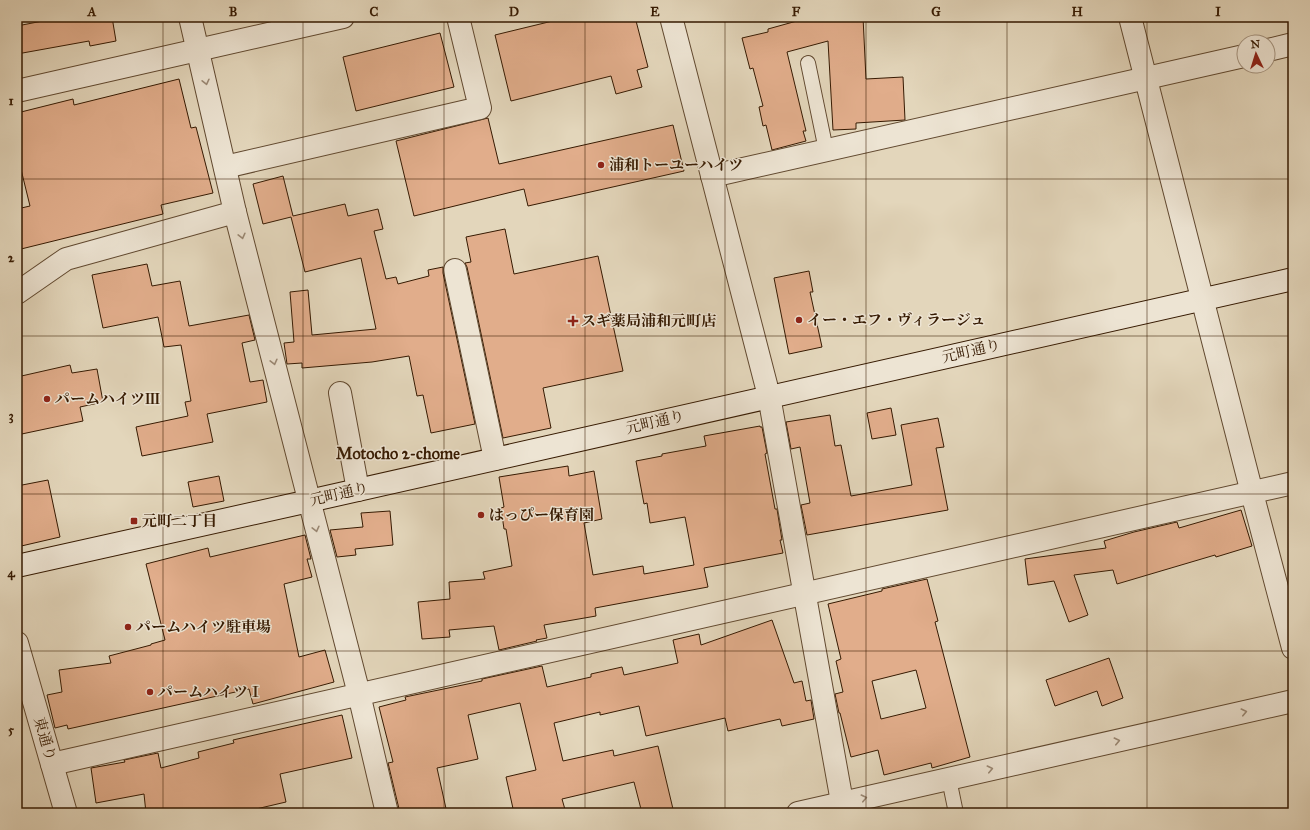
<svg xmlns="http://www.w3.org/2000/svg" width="1310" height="830" font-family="'IM FELL Great Primer','Noto Serif JP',serif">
<rect width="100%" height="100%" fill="#e3d6bb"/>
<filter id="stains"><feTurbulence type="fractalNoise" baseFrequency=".005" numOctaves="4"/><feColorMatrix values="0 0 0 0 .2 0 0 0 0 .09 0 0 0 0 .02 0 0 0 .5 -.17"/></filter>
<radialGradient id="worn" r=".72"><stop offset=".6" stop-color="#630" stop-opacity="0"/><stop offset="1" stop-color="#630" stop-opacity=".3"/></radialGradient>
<g fill="#e1ad8b" stroke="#361a02" fill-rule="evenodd">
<polygon points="63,17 112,17 116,41 90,46 89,41 17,54 17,26"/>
<polygon points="569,17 635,17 648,67 637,70 642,87 616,94 611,76 511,101 495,35"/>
<polygon points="851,17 863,17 866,79 903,77 905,120 856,123 856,129 833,130 828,41 787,52 806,131 803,131 806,141 772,150 766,125 763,126 759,107 763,106 753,68 750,69 742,38 768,32 768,29 804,19"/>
<polygon points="440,33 454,87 356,111 343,57"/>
<polygon points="179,79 191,128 196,127 213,193 161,205 163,214 17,250 17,209 30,206 17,153 17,113 73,99 74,105"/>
<polygon points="488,118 499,164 673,125 684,171 528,206 524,189 414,216 396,141"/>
<polygon points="283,176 293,216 345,204 348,216 378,209 383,229 374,231 386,279 396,277 398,284 429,276 428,270 443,267 443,273 475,424 431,433 423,395 417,396 409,356 372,362 302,368 302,363 287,364 284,343 294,342 290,292 308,290 312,335 376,329 361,258 305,272 291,217 263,224 253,184"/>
<polygon points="505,229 514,274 598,256 623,371 543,388 551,428 503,438 467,267 465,263 471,262 466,237"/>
<polygon points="147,264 152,286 180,281 189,326 249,315 255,340 242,343 250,382 263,380 267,402 207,414 213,442 142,456 136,427 188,416 185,402 191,401 181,345 164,347 158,317 103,328 92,275"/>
<polygon points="809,271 813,292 810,292 822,347 789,354 774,278"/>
<polygon points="70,365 72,373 97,369 103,402 80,407 83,421 17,435 17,377"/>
<polygon points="891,408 896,435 872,439 867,413"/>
<polygon points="830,415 835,446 841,445 851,496 912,485 901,425 938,418 944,447 936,448 948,510 807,535 801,505 810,503 800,447 791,449 786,422"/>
<polygon points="760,426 760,427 762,427 767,453 765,454 775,509 777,509 782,540 780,540 783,553 704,568 708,587 595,608 596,616 544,625 547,638 536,640 537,641 499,650 494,626 449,630 450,637 422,639 418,602 450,599 449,582 485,579 483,572 512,566 506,529 504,529 501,508 504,507 499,477 568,466 569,476 594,471 602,519 584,523 593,575 643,566 644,574 694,565 685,517 650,523 647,503 644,504 636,461 662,456 662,454 706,446 704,436"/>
<polygon points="219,476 224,501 193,507 188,482"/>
<polygon points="48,480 60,537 17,547 17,486"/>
<polygon points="1241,510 1252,546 1216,557 1215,555 1117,584 1113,570 1074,575 1088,615 1069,622 1054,581 1028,585 1025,559 1106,548 1104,541 1134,532 1177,522 1179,528"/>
<polygon points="390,511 393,545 355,549 356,555 337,557 330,530 363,527 361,513"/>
<polygon points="305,535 311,559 307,559 312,577 284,584 299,657 325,650 334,682 253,704 249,689 68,729 67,725 55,728 47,695 62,692 59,670 111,663 109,656 151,645 151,644 165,640 146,564 208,548 210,557"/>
<path d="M927,579L938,621L935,622L970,757L932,768L931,763L884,775L878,750L851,757L840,713H839L835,694L843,692L836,661L841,659L828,604L882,591V589ZM916,670L926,708L881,719L872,681Z"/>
<polygon points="772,620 794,683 802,681 806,701 811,700 814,719 782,726 780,719 728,731 725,718 646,736 639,706 600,715 600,712 554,723 563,761 613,750 614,756 658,746 673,809 656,813 642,813 634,782 562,799 566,813 514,813 506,777 536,770 520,703 468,715 478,759 437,768 447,813 400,813 388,763 393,762 379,707 406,700 405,697 482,681 482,679 542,666 547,687 591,677 591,674 622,667 624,675 678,663 673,640 699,634 701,645"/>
<polygon points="1109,658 1123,698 1102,706 1097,691 1055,706 1046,680"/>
<polygon points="342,715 352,758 280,774 286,802 239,813 146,813 144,794 96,803 91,768 125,762 124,760 158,753 161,768 199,758 198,752 234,743 233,740"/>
</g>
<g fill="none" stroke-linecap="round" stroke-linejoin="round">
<g stroke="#614930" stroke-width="16">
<g id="lane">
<polyline points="808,63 826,150"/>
<polyline points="949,779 956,813"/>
</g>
</g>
<g stroke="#614930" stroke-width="24">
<g id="street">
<polyline points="190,17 235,212 359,694 387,813"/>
<polyline points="671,17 769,396 844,813"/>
<polyline points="1130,17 1252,493 1293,648"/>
<polyline points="1268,50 1293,44"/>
<polyline points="17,91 343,17"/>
<polyline points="225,167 480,108 458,17"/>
<polyline points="712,176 1244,56"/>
<polyline points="455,270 495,459"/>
<polyline points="17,293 66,259 235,212"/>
<polyline points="340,393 358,490"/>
<polyline points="17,643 66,813"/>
<polyline points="52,764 1293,483"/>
<polyline points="798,813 1293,701"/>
</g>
</g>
<g stroke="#361a02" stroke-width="24">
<polyline id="secondary" points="17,566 309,501 1293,279"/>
</g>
<use href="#lane" stroke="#ede4d3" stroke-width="14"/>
<use href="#street" stroke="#ede4d3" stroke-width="22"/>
<use href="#secondary" stroke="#ede4d3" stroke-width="22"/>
</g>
<defs><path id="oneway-chevron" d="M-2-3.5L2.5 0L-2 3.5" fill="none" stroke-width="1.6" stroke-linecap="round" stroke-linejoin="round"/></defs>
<g stroke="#9b8975">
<use href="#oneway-chevron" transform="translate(206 82) rotate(77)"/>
<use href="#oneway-chevron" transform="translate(242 236) rotate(76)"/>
<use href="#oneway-chevron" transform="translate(274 362) rotate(76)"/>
<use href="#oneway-chevron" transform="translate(316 529) rotate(76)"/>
<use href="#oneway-chevron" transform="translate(1244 712) rotate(-13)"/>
<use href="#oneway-chevron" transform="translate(1117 741) rotate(-13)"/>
<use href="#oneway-chevron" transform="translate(990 769) rotate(-13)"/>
<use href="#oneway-chevron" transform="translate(864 798) rotate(-13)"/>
</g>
<path fill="none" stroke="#361a02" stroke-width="1" stroke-opacity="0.55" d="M163,17V813M303,17V813M444,17V813M585,17V813M725,17V813M866,17V813M1007,17V813M1147,17V813M17,179H1293M17,336H1293M17,494H1293M17,651H1293"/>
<g fill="#8f2418" stroke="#ede4d3" stroke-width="1.5">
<circle cx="601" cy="165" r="4"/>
<circle cx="799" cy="320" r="4"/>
<path d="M571 315h4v4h4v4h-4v4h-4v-4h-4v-4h4z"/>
<circle cx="47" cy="399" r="4"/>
<circle cx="481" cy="515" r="4"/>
<rect x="130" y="517" width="8" height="8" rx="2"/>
<circle cx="128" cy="627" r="4"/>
<circle cx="150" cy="692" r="4"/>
</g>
<g text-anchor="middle" stroke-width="3" stroke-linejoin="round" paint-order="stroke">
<g font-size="15" font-weight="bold" fill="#361a02" stroke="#ede4d3" text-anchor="start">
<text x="609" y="170">浦和トーユーハイツ</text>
<text x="807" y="325">イー・エフ・ヴィラージュ</text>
<text x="581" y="326">スギ薬局浦和元町店</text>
<text x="55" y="404">パームハイツⅢ</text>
<text x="489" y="520">はっぴー保育園</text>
<text x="142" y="526">元町二丁目</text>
<text x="136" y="632">パームハイツ駐車場</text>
<text x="158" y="697">パームハイツⅠ</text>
</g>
<g font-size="15" fill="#361a02" stroke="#ede4d3">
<text transform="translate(971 351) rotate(-13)" y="5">元町通り</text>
<text transform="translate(655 422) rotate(-13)" y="5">元町通り</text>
<text transform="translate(339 494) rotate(-13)" y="5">元町通り</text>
<text transform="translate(45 739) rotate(74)" y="5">東通り</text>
</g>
<g font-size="16" font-weight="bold" fill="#361a02" stroke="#ede4d3">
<text x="398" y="459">Motocho 2-chome</text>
</g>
</g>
<rect width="1310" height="830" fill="none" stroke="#e3d6bb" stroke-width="44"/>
<g transform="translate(1256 54) rotate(356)"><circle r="19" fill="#ede4d3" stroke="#a4937f"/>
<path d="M0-3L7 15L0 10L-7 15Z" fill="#8f2418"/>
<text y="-6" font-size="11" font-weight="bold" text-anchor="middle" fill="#361a02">N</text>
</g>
<rect x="22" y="22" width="1266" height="786" fill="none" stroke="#361a02" stroke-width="1.5"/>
<g font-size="13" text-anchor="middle" font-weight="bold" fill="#361a02">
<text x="92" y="16">A</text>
<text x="233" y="16">B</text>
<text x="374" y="16">C</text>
<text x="514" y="16">D</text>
<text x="655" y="16">E</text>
<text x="796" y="16">F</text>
<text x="936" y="16">G</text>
<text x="1077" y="16">H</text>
<text x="1218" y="16">I</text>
<text x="11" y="105">1</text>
<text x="11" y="262">2</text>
<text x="11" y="420">3</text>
<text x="11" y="577">4</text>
<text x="11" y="734">5</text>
</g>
<rect width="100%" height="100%" filter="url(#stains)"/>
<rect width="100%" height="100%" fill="url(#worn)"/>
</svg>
